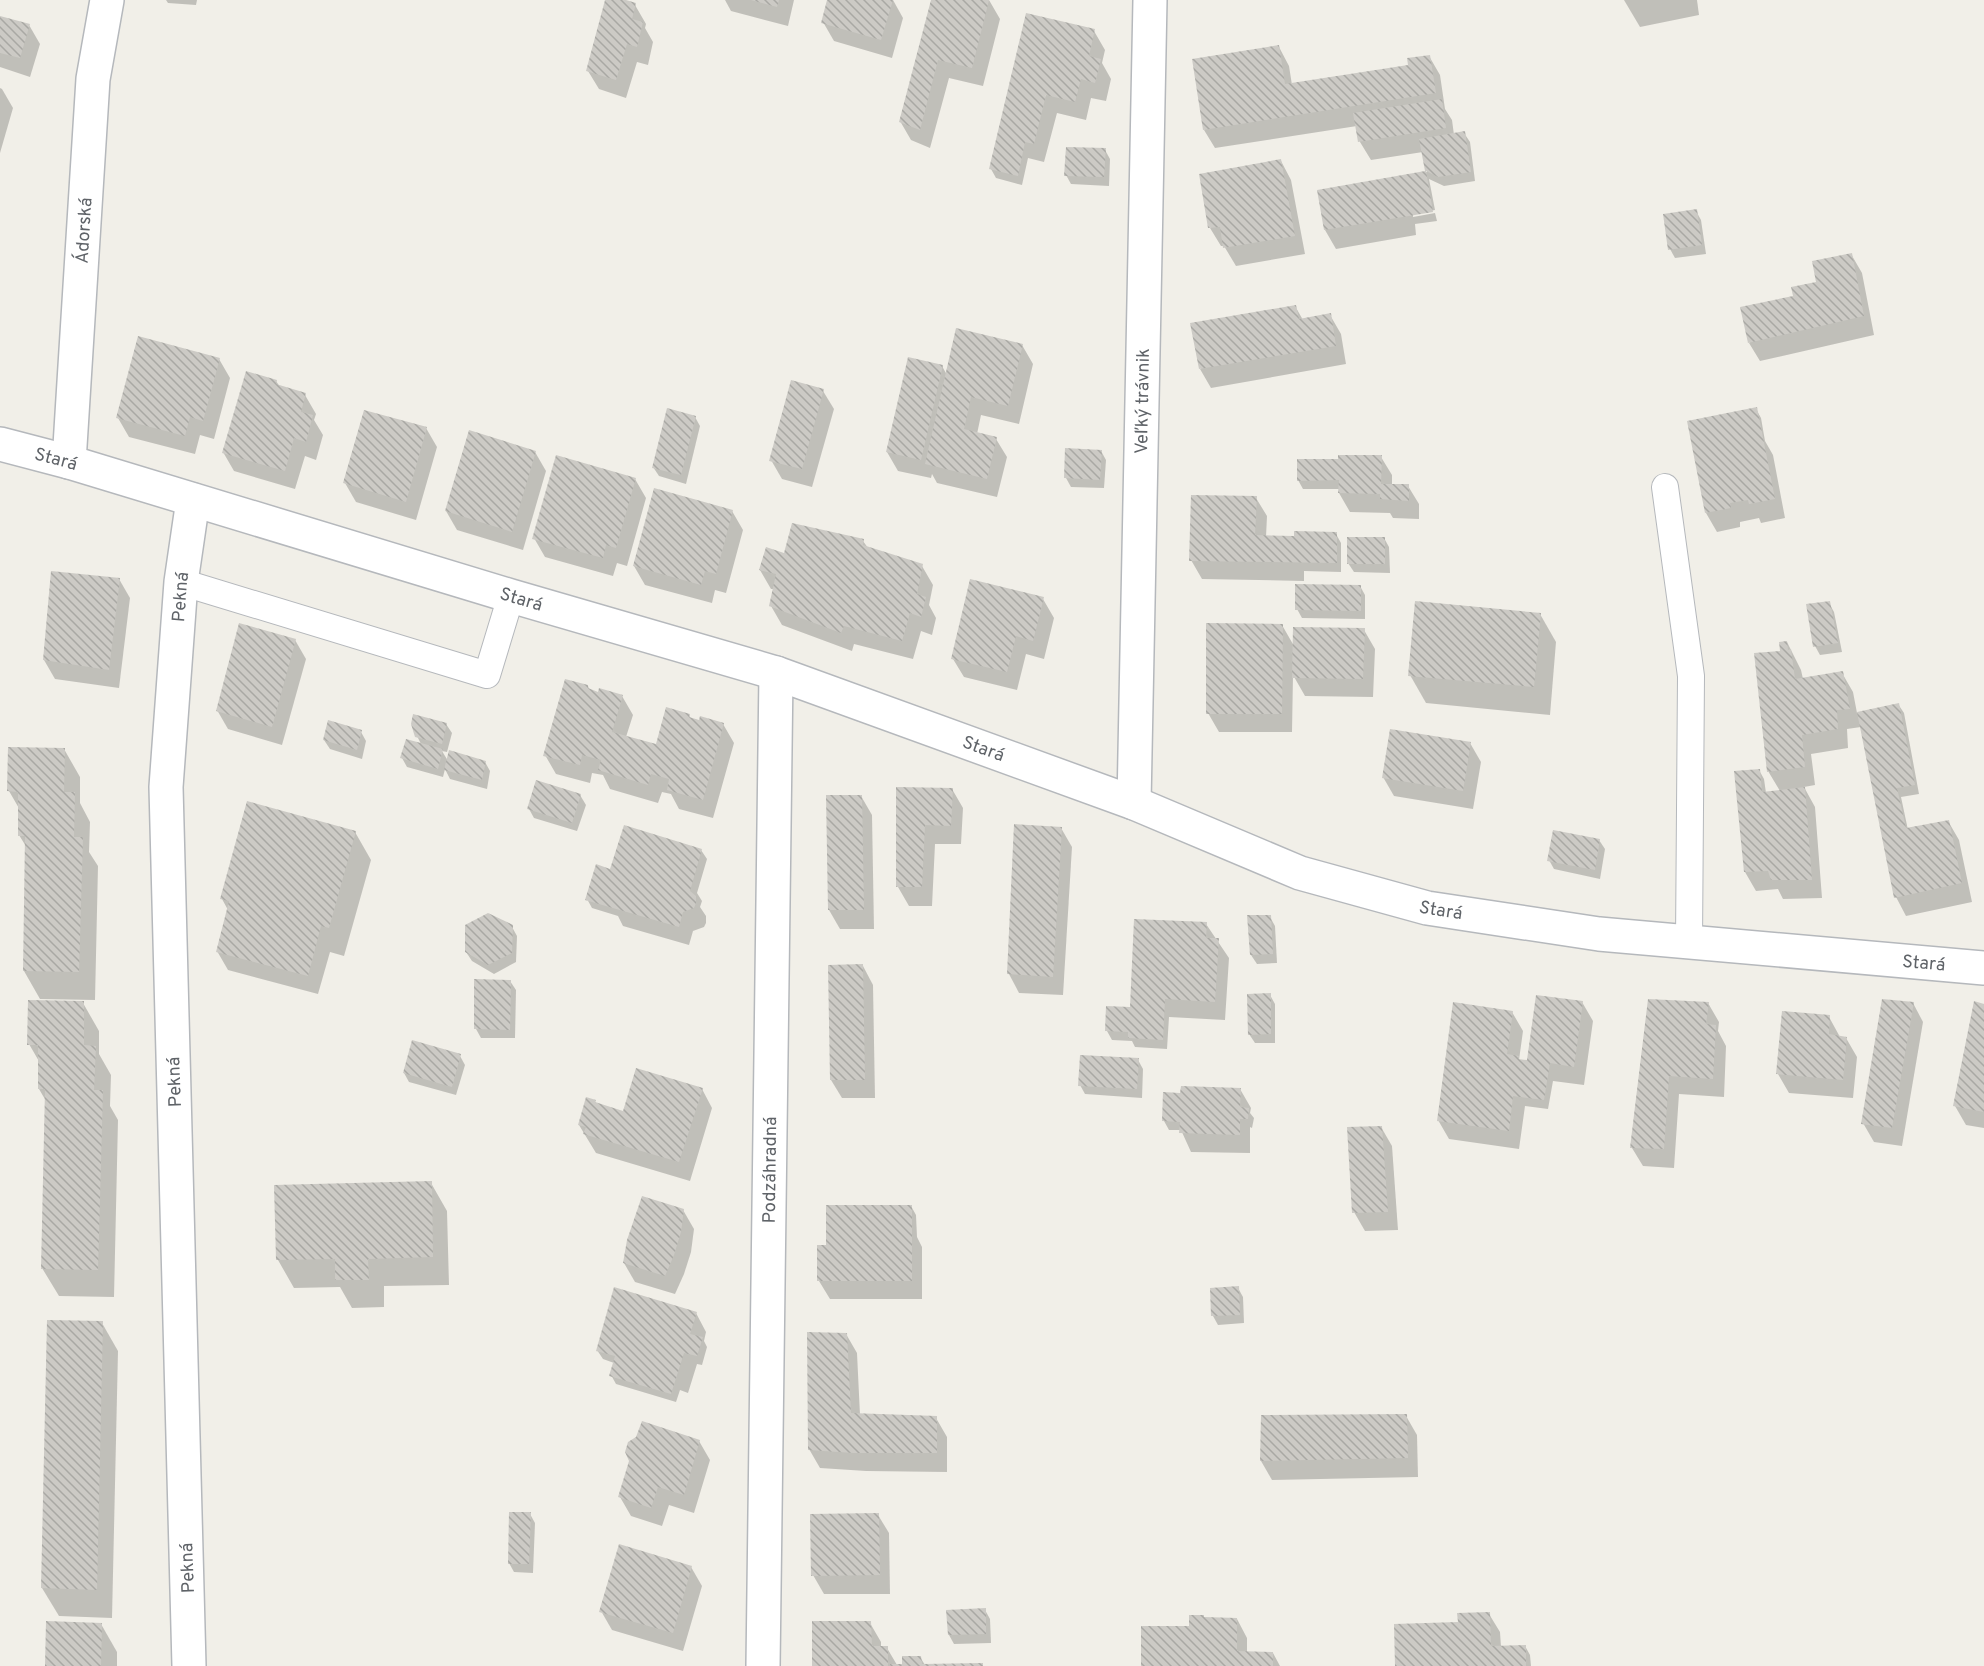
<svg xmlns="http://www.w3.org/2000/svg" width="1984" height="1666" font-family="Overpass,sans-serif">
<defs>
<pattern id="building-back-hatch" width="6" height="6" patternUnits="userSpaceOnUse" patternTransform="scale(1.5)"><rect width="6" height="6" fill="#cccac5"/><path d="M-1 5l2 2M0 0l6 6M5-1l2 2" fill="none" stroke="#a9a8a4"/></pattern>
</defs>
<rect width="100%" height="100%" fill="#f1efe8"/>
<g fill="#0003">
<polygon points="166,0 197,0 196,5 168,3"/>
<polygon points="607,0 622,0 635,5 646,24 645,28 653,42 648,65 637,62 626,98 599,89 588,71"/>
<polygon points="725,0 794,0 788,26 731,11"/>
<polygon points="829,0 893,0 903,18 892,58 834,41 823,22"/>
<polygon points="933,0 989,0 1000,19 983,86 949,78 930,148 911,140 900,121"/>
<polygon points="1624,0 1697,0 1699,15 1640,27"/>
<polygon points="0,17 29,25 40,44 30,77 0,67"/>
<polygon points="1094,31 1105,50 1102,63 1111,79 1106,101 1091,98 1086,120 1057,113 1044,162 1028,158 1022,185 996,178 991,169"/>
<polygon points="1279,47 1289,66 1292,85 1410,67 1429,56 1440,75 1445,109 1452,120 1454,135 1464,133 1470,142 1475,181 1444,186 1429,179 1435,210 1413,214 1413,217 1435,213 1437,221 1415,224 1416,235 1336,249 1325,230 1319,191 1427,172 1423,152 1371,160 1360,142 1357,126 1215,148 1204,130"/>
<polygon points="0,88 2,89 13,108 0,153"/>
<polygon points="1105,150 1110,159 1109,186 1071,184 1066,175"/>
<polygon points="1281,161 1291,180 1305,254 1236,266 1224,246 1221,246 1210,228"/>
<polygon points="1696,211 1701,220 1706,254 1675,258 1670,249"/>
<polygon points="1851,254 1862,273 1874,335 1760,361 1749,343 1795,297 1818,283"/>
<polygon points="1295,306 1303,320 1330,315 1341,334 1346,364 1211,388 1200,369"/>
<polygon points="1022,345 1033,364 1019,424 981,415 977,434 996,439 1007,457 997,497 937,483 932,474 931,478 898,471 887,452 942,366 947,375"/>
<polygon points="219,359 230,378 214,439 200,435 195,454 129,437 118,418"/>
<polygon points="276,381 280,387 305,395 316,414 314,420 323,435 316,460 305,456 295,489 234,471 223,452"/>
<polygon points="823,391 834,409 812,487 782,479 771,460"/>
<polygon points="1756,409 1761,418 1765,441 1773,455 1785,518 1761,523 1759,518 1740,522 1740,527 1717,532 1706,513 1688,422"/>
<polygon points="695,417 700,426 686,484 659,476 653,467"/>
<polygon points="426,428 437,447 416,520 356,502 345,483"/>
<polygon points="1101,451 1106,460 1104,488 1071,487 1066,478"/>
<polygon points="535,452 546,471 523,550 457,530 446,511"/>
<polygon points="1381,457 1392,475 1392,485 1408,486 1419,504 1419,519 1393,518 1390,513 1350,512 1339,493 1340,489 1303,489 1298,480 1337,460"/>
<polygon points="635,479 646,498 627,566 617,563 613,576 545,557 534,538"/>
<polygon points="1256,498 1267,516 1266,537 1293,537 1336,534 1341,543 1341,572 1304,571 1304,581 1202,579 1191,560"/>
<polygon points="732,511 743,530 726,593 715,590 712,603 645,585 634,566"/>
<polygon points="1384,538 1389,547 1390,573 1354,572 1348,563"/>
<polygon points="863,541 868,548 922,566 933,585 929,605 936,618 932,635 921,631 913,659 854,644 852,651 782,625 771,606 774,589 771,589 760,570"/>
<polygon points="119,579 130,598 119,688 55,679 44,660"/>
<polygon points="1360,586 1365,595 1365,619 1302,618 1297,609"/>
<polygon points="1043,599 1054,618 1044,659 1026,654 1017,690 964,677 953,659"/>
<polygon points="1829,603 1834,612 1842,652 1820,655 1815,646"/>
<polygon points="1540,614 1556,642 1550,715 1426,703 1410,675"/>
<polygon points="1282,625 1294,646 1364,630 1375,649 1373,697 1305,696 1293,675 1292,732 1219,732 1208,713"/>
<polygon points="295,640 306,659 282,745 228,729 217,710"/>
<polygon points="1787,642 1801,670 1803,679 1842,673 1853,692 1857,713 1898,704 1904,713 1919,794 1901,797 1908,830 1948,821 1959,840 1972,902 1906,916 1896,897 1861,727 1847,729 1848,748 1811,754 1815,785 1804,787 1815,807 1822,898 1783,899 1778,889 1756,891 1745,872 1759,770 1764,779 1766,793 1780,791 1768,771 1781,652"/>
<polygon points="588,686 590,691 599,693 622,696 633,715 626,737 657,746 689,715 691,719 723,724 734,743 713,818 679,809 671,794 662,792 658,803 610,789 603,775 592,773 590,783 556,774 545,755"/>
<polygon points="446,724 452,733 447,752 442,751 448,761 485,762 490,771 487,789 450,779 445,769 443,777 407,767 402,758 421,744 417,736"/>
<polygon points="361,732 366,741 362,759 330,749 324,740"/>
<polygon points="1470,743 1481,762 1473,809 1394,796 1383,777"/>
<polygon points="64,749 80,777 80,803 90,822 89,852 98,866 95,1000 40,999 24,971 27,848 19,835 20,810 9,791"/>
<polygon points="898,789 952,789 963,808 961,844 935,844 932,906 909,906 898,887"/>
<polygon points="580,795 586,805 577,831 534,818 529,809"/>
<polygon points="861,796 872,815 874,929 840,929 829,910 828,797"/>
<polygon points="1061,828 1072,847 1063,995 1019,993 1009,974"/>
<polygon points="355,832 371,860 344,956 330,952 318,994 228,970 217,951 228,910 222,899"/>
<polygon points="1599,840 1605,849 1600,879 1554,869 1549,860"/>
<polygon points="701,850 707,859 697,893 702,901 700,907 706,916 706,923 704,927 693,931 689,945 623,926 618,916 592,908 587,899 611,871"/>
<polygon points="1270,917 1275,926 1277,963 1257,964 1251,955"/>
<polygon points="1206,924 1229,958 1225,1020 1169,1017 1167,1049 1135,1047 1132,1041 1112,1040 1107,1031 1131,1008"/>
<polygon points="512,927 517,936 516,962 494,974 472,961 466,952"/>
<polygon points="863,966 873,985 875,1098 842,1098 831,1080"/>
<polygon points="510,981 516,990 515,1038 481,1038 476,1029"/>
<polygon points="1270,995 1275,1004 1275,1043 1255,1043 1249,1034"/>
<polygon points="1649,1000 1708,1003 1719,1022 1718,1031 1726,1046 1724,1097 1679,1094 1674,1168 1643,1166 1632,1148"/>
<polygon points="1582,1002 1593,1021 1584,1085 1553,1081 1548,1109 1525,1106 1519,1149 1449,1139 1438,1120 1512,1012 1523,1031 1519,1060 1530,1062"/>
<polygon points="83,1003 99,1031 99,1054 111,1075 110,1106 118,1120 114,1297 59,1296 42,1268 46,1101 39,1089 40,1063 29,1044"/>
<polygon points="1913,1003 1923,1022 1902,1146 1874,1142 1863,1123"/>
<polygon points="1984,1005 1984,1128 1966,1125 1955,1106"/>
<polygon points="1829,1017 1840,1037 1846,1038 1857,1057 1853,1098 1789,1093 1778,1074"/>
<polygon points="460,1056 465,1065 456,1095 409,1082 404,1073"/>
<polygon points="1138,1060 1143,1069 1142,1098 1085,1094 1080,1085"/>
<polygon points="702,1089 712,1108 690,1181 596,1153 579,1125 595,1101 597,1104 624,1113"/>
<polygon points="1240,1089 1251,1108 1250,1113 1254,1118 1252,1128 1250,1127 1250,1153 1191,1152 1181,1130 1169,1130 1164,1121 1182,1098"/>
<polygon points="1381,1127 1392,1146 1398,1230 1365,1231 1354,1212"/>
<polygon points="431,1183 447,1211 449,1285 384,1286 384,1307 352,1308 340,1287 294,1288 278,1260 276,1187"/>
<polygon points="911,1206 916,1215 917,1237 922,1247 922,1299 830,1299 819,1281 828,1246"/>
<polygon points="683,1210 694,1229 691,1252 684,1274 675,1294 635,1282 624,1263"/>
<polygon points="1238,1288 1243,1297 1244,1323 1218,1325 1213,1316 1211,1289"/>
<polygon points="696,1313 706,1332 704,1341 707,1347 702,1365 697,1364 688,1393 680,1390 676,1402 616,1384 611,1375 614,1363 603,1359 597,1350"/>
<polygon points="48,1322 102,1323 118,1351 112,1618 59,1616 42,1588"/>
<polygon points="846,1334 857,1353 860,1415 936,1418 947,1437 947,1472 866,1471 820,1468 809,1449"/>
<polygon points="1406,1416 1417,1435 1418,1477 1272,1480 1261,1461"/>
<polygon points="699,1441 710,1460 694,1513 669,1505 662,1526 631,1516 620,1497"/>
<polygon points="530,1514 535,1523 533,1573 514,1572 509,1563"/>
<polygon points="878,1515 889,1533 890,1594 824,1594 813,1575"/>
<polygon points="691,1567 702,1586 683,1651 612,1630 601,1611"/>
<polygon points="985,1610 990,1619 991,1643 954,1644 949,1635 948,1611"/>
<polygon points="1489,1614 1500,1632 1501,1647 1525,1646 1530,1655 1531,1666 1397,1666 1459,1624"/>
<polygon points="1205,1619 1237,1619 1247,1638 1247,1653 1273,1653 1280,1666 1143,1666 1190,1628"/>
<polygon points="870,1623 881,1642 881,1648 887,1648 897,1665 904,1665 920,1657 925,1665 982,1666 813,1666"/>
<polygon points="101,1624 117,1652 117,1666 46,1666"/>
</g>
<g fill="url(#building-back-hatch)">
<polygon points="605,0 626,0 636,3 632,19 643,22 637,47 627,44 616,80 586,71"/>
<polygon points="751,0 779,0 777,7"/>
<polygon points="827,0 893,0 881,40 821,23"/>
<polygon points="931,0 989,0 972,68 938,60 920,130 899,122"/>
<polygon points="1026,13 1095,29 1089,56 1101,59 1095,83 1081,79 1075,102 1046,95 1034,144 1025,142 1018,176 989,169"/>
<polygon points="0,16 30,24 20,58 0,53"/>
<polygon points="1279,45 1285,84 1408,65 1407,58 1430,55 1436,93 1203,130 1192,59"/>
<polygon points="1442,99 1446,128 1358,142 1353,113"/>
<polygon points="1465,131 1471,172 1438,177 1426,171 1433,212 1324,230 1317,190 1425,171 1419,139"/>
<polygon points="1066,147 1106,148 1104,177 1064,176"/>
<polygon points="1281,159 1295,236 1223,248 1220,227 1208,228 1199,174"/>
<polygon points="1697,209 1702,245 1668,250 1663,214"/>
<polygon points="1852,253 1864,316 1748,343 1740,307 1793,296 1791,287 1816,282 1812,261"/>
<polygon points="1296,305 1299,319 1331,313 1336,346 1199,369 1190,323"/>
<polygon points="956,328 1023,344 1008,406 971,397 964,429 997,437 987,479 925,464"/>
<polygon points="138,336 220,358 203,421 190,417 185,436 116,418"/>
<polygon points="908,357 943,365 921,460 886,452"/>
<polygon points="246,371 277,380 276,384 306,393 301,412 313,415 306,442 294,438 285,471 222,453"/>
<polygon points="791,380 824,389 802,469 769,461"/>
<polygon points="1757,407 1775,499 1749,504 1748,500 1730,503 1731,508 1705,513 1687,421"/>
<polygon points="667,408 696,416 681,475 652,468"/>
<polygon points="364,410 427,427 406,502 343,483"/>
<polygon points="469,430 536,451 512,532 445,511"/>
<polygon points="1065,448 1102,450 1100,480 1064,478"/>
<polygon points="556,455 636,478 616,548 606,545 603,558 532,539"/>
<polygon points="1338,455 1382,455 1381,484 1409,484 1409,501 1380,499 1380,494 1338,493 1339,480 1297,481 1297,459 1338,459"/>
<polygon points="654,488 733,510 716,574 705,571 701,585 633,566"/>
<polygon points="1191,495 1257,496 1255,535 1294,536 1294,531 1337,532 1337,563 1189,561"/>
<polygon points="792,523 864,539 863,545 923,564 917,594 926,597 921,617 910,613 902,641 844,626 841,633 769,606 776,574 759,570 766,547 784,553"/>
<rect x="1347" y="537" width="38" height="27"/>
<polygon points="51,571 120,578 109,670 43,660"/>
<polygon points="970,579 1044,597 1033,641 1016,636 1007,672 951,659"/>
<polygon points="1295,584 1361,585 1361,611 1295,610"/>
<polygon points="1415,601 1541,613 1534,687 1408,676"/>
<polygon points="1830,601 1838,643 1813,647 1806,604"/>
<polygon points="239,623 296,639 272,727 216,711"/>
<polygon points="1206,623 1283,624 1282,714 1206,714"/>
<polygon points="1293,627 1365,628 1363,679 1292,678"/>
<polygon points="1787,641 1788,650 1791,649 1795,679 1843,671 1850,709 1837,710 1838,729 1802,735 1805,767 1767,772 1754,653 1780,651 1779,642"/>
<polygon points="565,679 588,685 588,688 598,692 599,688 623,695 612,732 656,744 666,707 690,714 689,717 699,720 700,716 724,723 703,800 667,790 669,779 651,774 648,785 598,770 601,760 582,755 580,765 543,756"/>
<polygon points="1899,703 1915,785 1897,788 1906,828 1949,820 1962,883 1894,898 1857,712"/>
<polygon points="413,714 447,723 442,744 415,737 411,724"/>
<polygon points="328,720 362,730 357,750 323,740"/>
<polygon points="1390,729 1471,742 1463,791 1382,778"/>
<polygon points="406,739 443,749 438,769 400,758"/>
<polygon points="8,747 65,748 64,792 75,792 74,837 83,837 79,972 23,971 25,836 18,836 18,792 7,791"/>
<polygon points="449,750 486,761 482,780 444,770"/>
<polygon points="1760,769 1762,792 1805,787 1812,880 1771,880 1768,871 1744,872 1734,771"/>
<polygon points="536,780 581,794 572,823 527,809"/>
<polygon points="896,787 953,788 951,826 925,825 922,887 896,887"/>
<polygon points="826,795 862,795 864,910 828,910"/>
<polygon points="247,801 356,831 329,928 321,926 308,976 216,952 229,901 220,899"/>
<polygon points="1014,824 1062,827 1053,977 1007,974"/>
<polygon points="624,825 702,849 690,891 696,896 696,903 694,908 683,912 679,927 585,900 596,864 610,869"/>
<polygon points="1553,830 1600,839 1595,870 1547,861"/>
<polygon points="488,913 513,925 512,953 488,965 465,952 465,925"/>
<polygon points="1247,915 1271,915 1273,954 1250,955"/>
<polygon points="1134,919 1207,922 1206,938 1219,938 1215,1002 1165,999 1163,1040 1128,1038 1128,1032 1105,1031 1106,1006 1130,1007"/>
<polygon points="863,964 865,1080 830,1080 828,965"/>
<polygon points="474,979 511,980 510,1030 474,1029"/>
<polygon points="1271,993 1271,1034 1248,1035 1247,994"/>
<polygon points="1536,995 1583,1001 1574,1067 1550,1063 1544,1100 1513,1096 1509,1131 1437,1121 1453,1002 1513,1011 1507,1054 1519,1056 1518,1059 1527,1060"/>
<polygon points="1648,999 1709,1002 1706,1024 1716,1025 1713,1079 1669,1076 1664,1149 1630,1148"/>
<polygon points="1882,999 1914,1002 1892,1128 1861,1124"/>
<polygon points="28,1000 84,1001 84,1045 96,1046 94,1090 103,1090 98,1270 41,1269 45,1089 38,1089 38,1045 27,1045"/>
<polygon points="1974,1001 1984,1004 1984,1112 1953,1106"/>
<polygon points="1782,1011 1830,1015 1829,1034 1847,1037 1843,1080 1776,1074"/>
<polygon points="412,1040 461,1054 452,1087 403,1073"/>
<polygon points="1080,1055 1139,1058 1137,1089 1078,1086"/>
<polygon points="636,1068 703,1088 679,1162 583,1134 586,1127 578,1125 586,1097 596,1100 595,1102 623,1111"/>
<polygon points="1181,1086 1241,1088 1240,1107 1249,1108 1248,1119 1240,1119 1240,1135 1179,1133 1180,1122 1162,1121 1163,1092 1180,1093"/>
<polygon points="1382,1126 1388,1212 1352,1213 1347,1127"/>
<polygon points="432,1181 433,1257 368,1259 369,1280 335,1280 335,1259 276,1260 274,1185"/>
<polygon points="642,1196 684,1209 681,1232 674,1255 665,1276 623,1263 627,1240"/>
<polygon points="826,1205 912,1205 912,1281 817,1281 817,1245 826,1245"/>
<polygon points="1239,1286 1240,1315 1211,1316 1210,1288"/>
<polygon points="614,1287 697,1312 690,1334 703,1337 697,1356 684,1353 671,1394 609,1376 615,1356 596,1351"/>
<polygon points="47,1320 103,1321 97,1590 41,1588"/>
<polygon points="807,1332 847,1333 851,1413 937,1416 937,1453 854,1453 808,1450"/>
<polygon points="1407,1414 1408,1458 1260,1461 1261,1415"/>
<polygon points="642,1421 700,1440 684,1495 658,1487 651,1508 618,1497 629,1461 625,1452 628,1442 636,1437"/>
<polygon points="509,1512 531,1512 529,1564 508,1564"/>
<polygon points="879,1513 880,1575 811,1576 810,1514"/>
<polygon points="619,1544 692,1566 673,1633 599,1612"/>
<polygon points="986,1608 986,1634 948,1635 946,1610"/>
<polygon points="1490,1612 1491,1646 1526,1645 1526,1666 1395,1666 1394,1624 1458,1622 1457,1613"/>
<polygon points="1189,1615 1204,1615 1204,1617 1237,1618 1237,1651 1273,1652 1273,1666 1141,1666 1141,1626 1189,1626"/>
<polygon points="46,1621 102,1623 101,1666 45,1666"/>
<polygon points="812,1621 871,1621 872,1646 888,1646 888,1666 812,1666"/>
<polygon points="902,1656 921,1656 922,1664 983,1663 983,1666 890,1666 890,1664 902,1664"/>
</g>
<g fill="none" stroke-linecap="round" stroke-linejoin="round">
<g stroke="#b5b8bc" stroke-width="28">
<g id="lane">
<polyline points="1665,487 1691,676 1689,942"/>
<polyline points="181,582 487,675 511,596"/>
</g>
</g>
<g stroke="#b5b8bc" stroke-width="36">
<g id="street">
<path id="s1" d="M0,444L69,462L511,596L776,673L1134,803L1300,873L1427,908L1599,934L1984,968"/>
<path id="s2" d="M69,462L93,79L107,0"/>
<path id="s3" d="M1134,803L1150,0"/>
<path id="s4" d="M189,1666L166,787L181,582L193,500"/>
<path id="s5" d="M763,1666L776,673"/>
</g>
</g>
<use href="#lane" stroke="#fff" stroke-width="26"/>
<use href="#street" stroke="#fff" stroke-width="33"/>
</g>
<g text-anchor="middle" stroke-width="5" stroke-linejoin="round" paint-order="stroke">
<g font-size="18" fill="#5f6368" stroke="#fff">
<text dy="6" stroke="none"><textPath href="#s2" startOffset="232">Ádorská</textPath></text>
<text dy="6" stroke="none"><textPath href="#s3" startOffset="402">Veľký trávnik</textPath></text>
<text dy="6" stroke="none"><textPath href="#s1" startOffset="58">Stará</textPath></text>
<text dy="6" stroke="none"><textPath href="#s4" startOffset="1070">Pekná</textPath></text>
<text dy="6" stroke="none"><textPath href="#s1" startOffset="544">Stará</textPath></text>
<text dy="6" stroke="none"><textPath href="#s1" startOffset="1030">Stará</textPath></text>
<text dy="6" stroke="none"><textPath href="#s1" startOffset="1516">Stará</textPath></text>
<text dy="6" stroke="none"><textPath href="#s1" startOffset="2002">Stará</textPath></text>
<text transform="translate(174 1082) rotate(-92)" y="6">Pekná</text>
<text dy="6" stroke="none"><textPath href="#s5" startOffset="496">Podzáhradná</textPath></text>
<text transform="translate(187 1568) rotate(-92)" y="6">Pekná</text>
</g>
</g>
</svg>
